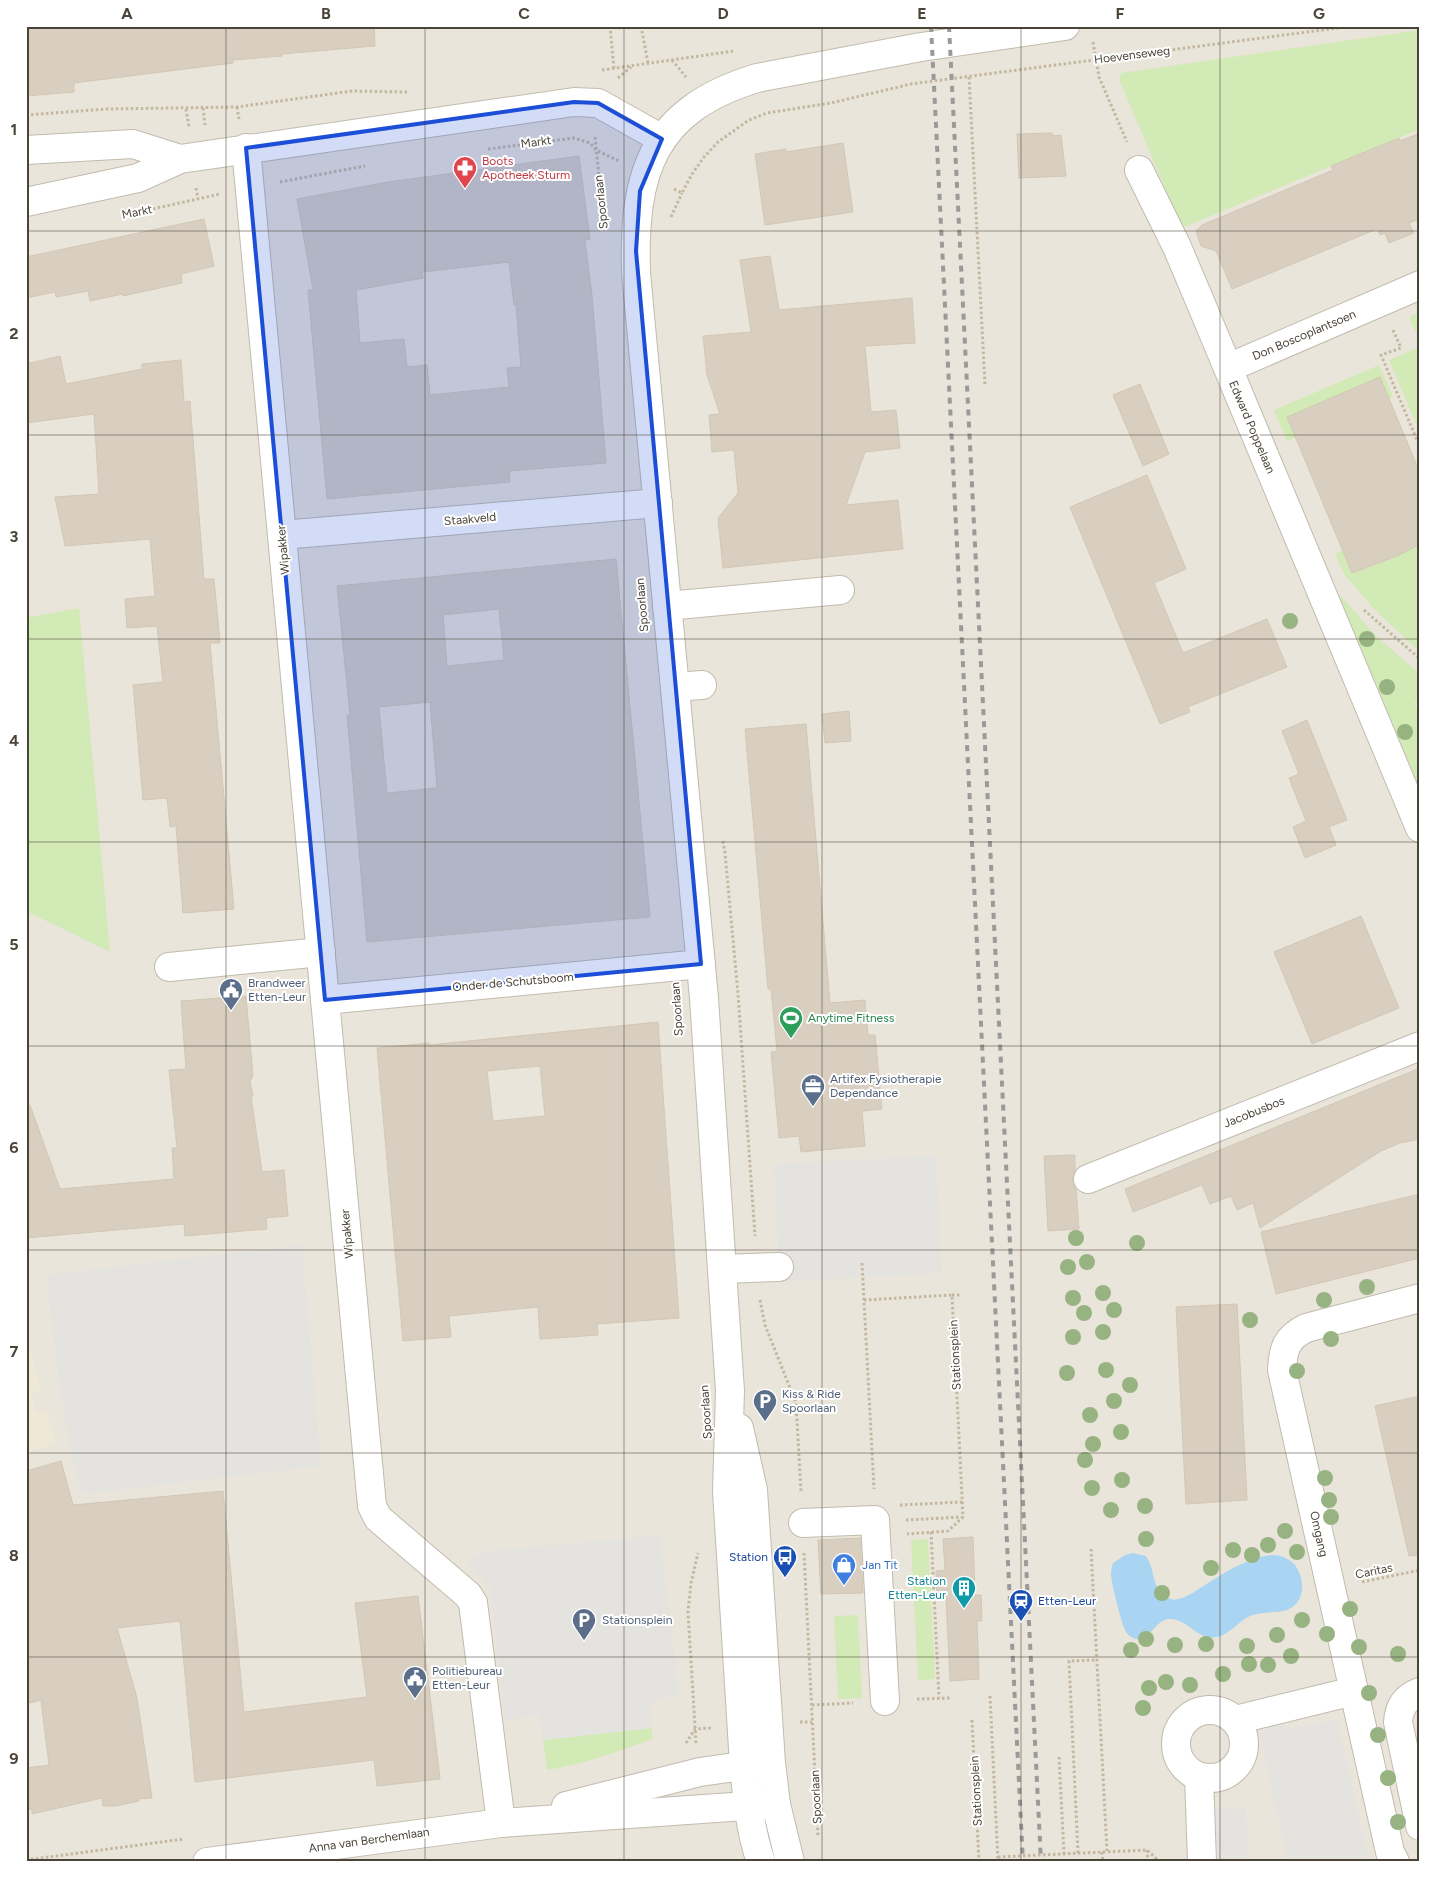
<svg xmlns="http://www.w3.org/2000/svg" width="1446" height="1888" font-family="Figtree,sans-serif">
<rect width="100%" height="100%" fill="#f6f3ec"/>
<rect fill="#eae5da" x="26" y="26" width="1394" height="1836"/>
<polygon fill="#efe8d6" points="26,1339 41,1389 30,1393 36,1412 46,1410 56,1444 26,1453"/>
<g fill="#d2eab5">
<polygon points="1420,30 1420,129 1182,228 1119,79 1121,73"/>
<polygon points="1420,312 1420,341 1409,317"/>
<polygon points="1420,347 1420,433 1389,360"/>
<polygon points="1379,365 1393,397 1388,399 1379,378 1287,417 1296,437 1287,441 1274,410"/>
<polygon points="1420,544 1420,652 1375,610 1344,574 1335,554 1343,550 1385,561"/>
<polygon points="1341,596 1376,636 1420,674 1420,702 1418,701 1414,703 1420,717 1420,789 1340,598"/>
<polygon points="79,608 110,952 26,911 26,618"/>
<polygon points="928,1539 935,1679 918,1680 911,1540"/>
<polygon points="858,1615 862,1698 838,1699 834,1616"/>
<path d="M652,1728V1739C617,1752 583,1764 547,1770L543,1740Z"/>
</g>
<g fill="#e5e3e0">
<polygon points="936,1156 942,1273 780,1282 774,1164"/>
<polygon points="302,1245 321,1466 83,1494 70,1449 58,1375 46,1275"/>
<polygon points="660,1535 679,1696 657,1699 657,1703 650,1704 652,1728 543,1740 540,1715 505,1720 490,1587 467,1564 481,1553 489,1551"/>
<polygon points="1337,1719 1369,1862 1288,1862 1258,1726 1283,1720 1286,1730"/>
<polygon points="1246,1807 1248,1862 1213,1862 1211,1809"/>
</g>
<path fill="#a9d4f2" d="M1133,1553L1146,1556C1158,1575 1149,1592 1174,1600C1187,1598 1197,1590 1208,1583C1226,1572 1251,1556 1273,1555C1283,1555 1294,1561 1298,1570C1305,1583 1304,1602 1289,1609C1280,1614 1262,1610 1248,1617C1238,1622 1229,1635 1217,1637C1197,1641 1188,1618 1169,1619C1154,1621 1151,1639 1139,1639C1134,1640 1129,1636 1126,1632C1122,1626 1111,1582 1111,1574C1111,1570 1112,1567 1113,1563L1125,1555Z"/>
<g fill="#d8cfc1" stroke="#d3c7b4" fill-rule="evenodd">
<polygon points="26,26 374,26 375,46 282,54 282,56 233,60 233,63 74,83 74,92 26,96"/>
<polygon points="1052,133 1053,136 1061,135 1066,176 1019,178 1017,134"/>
<polygon points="1420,133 1420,219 1409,223 1414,233 1389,243 1385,233 1380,235 1377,229 1232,289 1216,251 1201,246 1196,231 1202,225 1333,170 1331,166 1399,138 1400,141"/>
<polygon points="843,143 853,212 765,225 755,154 786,149 786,152"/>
<path d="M579,156L590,239L585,240L592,296L606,463L509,471L510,482L327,499L308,290H313L297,199L388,182ZM509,262L514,305H516L521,367L507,368L509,387L430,395L427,365L407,367L404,339L360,343L356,290L423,278L422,272Z"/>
<polygon points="204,219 214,266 181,274 182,283 123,296 123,294 90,301 88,291 56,297 55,292 26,298 26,257"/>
<polygon points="770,256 779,310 912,298 915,343 865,346 871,412 896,410 900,448 865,452 846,505 898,500 903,549 723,568 718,518 738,493 734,450 712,452 709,415 720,414 707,375 703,336 751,332 740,260"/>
<polygon points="60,356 66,384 142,369 142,364 181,360 184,402 190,401 204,579 214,579 220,643 210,643 234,909 183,913 176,826 170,827 167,798 143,800 133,685 163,682 157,626 127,628 125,599 155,596 150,539 65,546 55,497 99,494 94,414 26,423 26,364"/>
<polygon points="1380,377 1420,473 1420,544 1399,555 1352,573 1287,417"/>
<polygon points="1140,384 1169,454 1143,466 1113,395"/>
<polygon points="1147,475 1186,569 1154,583 1183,653 1267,619 1287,667 1188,707 1190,712 1160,724 1070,507"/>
<path d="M616,559L650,917L367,942L347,715H350L337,586ZM499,609L504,660L447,666L443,615ZM430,702L437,788L387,793L379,707Z"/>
<polygon points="849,711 851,741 825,743 822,714"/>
<polygon points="1307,720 1347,820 1329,827 1336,845 1305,858 1293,827 1306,821 1289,778 1299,774 1282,731"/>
<polygon points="806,724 830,1003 865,1000 868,1035 875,1035 882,1109 862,1111 865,1146 801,1152 799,1136 779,1138 771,1052 777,1051 771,989 768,989 745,729"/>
<polygon points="1361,916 1399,1008 1312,1044 1274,952"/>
<polygon points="246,996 253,1075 250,1082 253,1096 251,1096 262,1172 284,1170 288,1216 266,1218 267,1229 185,1236 184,1224 26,1238 26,1106 30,1105 60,1189 174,1179 172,1148 177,1148 169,1070 186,1069 181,1001"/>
<path d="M658,1022L679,1318L597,1324L598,1335L540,1339L538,1307L449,1316L451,1337L403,1341L377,1048L429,1043V1045ZM540,1066L545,1116L493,1121L487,1071Z"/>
<polygon points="1420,1068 1420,1139 1400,1143 1381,1151 1260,1228 1253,1203 1237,1210 1231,1196 1210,1204 1202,1185 1133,1212 1125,1189"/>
<polygon points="1075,1155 1075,1170 1073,1177 1073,1184 1076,1189 1079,1229 1048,1231 1044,1156"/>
<polygon points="1420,1194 1420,1258 1276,1294 1261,1232"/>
<polygon points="1237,1304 1247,1500 1186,1504 1176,1307"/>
<polygon points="1420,1396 1420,1555 1409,1556 1375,1406"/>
<polygon points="61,1461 73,1505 223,1491 244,1712 367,1697 355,1603 418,1596 440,1779 377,1786 374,1760 195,1782 180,1621 117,1628 137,1698 152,1798 138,1799 139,1801 116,1806 103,1806 102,1798 32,1814 32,1809 26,1810 26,1768 49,1765 41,1700 26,1704 26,1471"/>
<polygon points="973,1537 975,1595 981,1595 982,1621 977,1621 979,1679 950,1681 946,1597 937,1597 936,1571 945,1570 943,1539"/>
<polygon points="860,1538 863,1593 821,1594 818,1540"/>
</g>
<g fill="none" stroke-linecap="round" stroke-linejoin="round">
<g stroke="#c2bbae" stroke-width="30">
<g id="minor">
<polyline points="246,148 372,1506 378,1518 468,1595 473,1603 501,1823"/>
<polyline points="26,150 133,144 180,159 138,178 26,202"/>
<polyline points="180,159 574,102 598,103 662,139"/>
<polyline points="1139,170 1177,247 1199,299 1420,828"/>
<polyline points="1228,368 1420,285"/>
<polyline points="282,535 658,503"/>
<polyline points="667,606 840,590"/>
<polyline points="675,687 702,685"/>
<polyline points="169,967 321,952"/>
<polyline points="325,1000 701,964"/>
<polyline points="1088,1179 1420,1046"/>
<polyline points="723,1269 779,1267"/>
<polyline points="739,1428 753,1490 771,1763 776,1804 790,1862"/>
<polyline points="803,1523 875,1520 885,1701"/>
<path d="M1420,1692C1406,1697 1399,1707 1398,1722L1420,1826"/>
<circle cx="1210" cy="1744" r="34"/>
<polyline points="1235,1720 1354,1691"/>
<polyline points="1199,1777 1202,1862"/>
<polyline points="566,1806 700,1772 763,1763"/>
<polyline points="207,1862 501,1823 776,1804"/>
<path d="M761,1862C750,1830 747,1798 744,1765L727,1491L730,1391L704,998L636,273C633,172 652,110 757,78L921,47L1065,26"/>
<path d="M1395,1862L1390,1852L1282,1370C1283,1349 1286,1338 1306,1328L1420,1298"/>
</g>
</g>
<g stroke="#c4b79f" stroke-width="3" stroke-dasharray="2.5 2.5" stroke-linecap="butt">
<polyline points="610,26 614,69"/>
<polyline points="641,26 648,63"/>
<polyline points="1093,42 1099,77 1127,142"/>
<polyline points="672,60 686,77"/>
<polyline points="602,70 734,51"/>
<polyline points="969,77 985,385"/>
<polyline points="618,78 631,67"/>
<polyline points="237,107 239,119"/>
<polyline points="203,108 205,125"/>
<polyline points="186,109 189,127"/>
<polyline points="26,115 106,109 237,107 352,91 407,92"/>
<polyline points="595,137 604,225"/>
<polyline points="488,149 574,138 590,143 596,150 619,161"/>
<polyline points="280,182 365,166"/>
<polyline points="196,188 198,199"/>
<polyline points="674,189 682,193 692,174 704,157 718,142 749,120 767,113 831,103 911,84 1353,26"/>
<polyline points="148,210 220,194"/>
<polyline points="671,217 682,193"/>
<polyline points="1393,330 1401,348 1381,355 1420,447"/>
<polyline points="1364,610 1420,659"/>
<polyline points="723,841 725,853 738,994 755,1236"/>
<polyline points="862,1263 874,1489"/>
<polyline points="952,1295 961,1295"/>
<polyline points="760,1300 765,1325 796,1403 801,1492"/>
<polyline points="864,1300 952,1295 963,1517 948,1531 907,1534"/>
<polyline points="900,1505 962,1502"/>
<polyline points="906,1520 962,1517"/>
<polyline points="931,1532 939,1698"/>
<polyline points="1091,1549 1107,1851"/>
<polyline points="804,1553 818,1836"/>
<polyline points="1362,1582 1420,1570"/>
<polyline points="990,1696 998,1862"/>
<polyline points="917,1699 951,1698"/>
<polyline points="812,1705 853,1703"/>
<polyline points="972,1720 979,1862"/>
<polyline points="800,1722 812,1722"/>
<polyline points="686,1743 695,1729 712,1728"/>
<polyline points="696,1743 688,1612 691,1583 698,1553"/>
<polyline points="1059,1757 1064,1854"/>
<polyline points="1147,1850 1148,1862"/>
<polyline points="1102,1852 1103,1862"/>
<polyline points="1078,1853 1069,1661 1097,1660"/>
<polyline points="998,1857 1147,1850 1160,1862"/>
<polyline points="26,1860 184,1839"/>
</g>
<use href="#minor" stroke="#fff" stroke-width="28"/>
<g stroke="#9a9a9a" stroke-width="4" stroke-dasharray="6 6" stroke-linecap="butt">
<polyline points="931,26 1023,1862"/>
<polyline points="949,26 1041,1862"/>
</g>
</g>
<g fill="#97b381">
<circle cx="1290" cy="621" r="8"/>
<circle cx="1367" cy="639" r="8"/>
<circle cx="1387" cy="687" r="8"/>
<circle cx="1405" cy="732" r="8"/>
<circle cx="1076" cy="1238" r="8"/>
<circle cx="1137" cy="1243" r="8"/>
<circle cx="1087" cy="1262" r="8"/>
<circle cx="1068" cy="1267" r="8"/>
<circle cx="1367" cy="1287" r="8"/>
<circle cx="1103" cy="1293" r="8"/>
<circle cx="1073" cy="1298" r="8"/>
<circle cx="1324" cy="1300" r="8"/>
<circle cx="1114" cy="1310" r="8"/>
<circle cx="1084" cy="1313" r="8"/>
<circle cx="1250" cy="1320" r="8"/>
<circle cx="1103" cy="1332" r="8"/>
<circle cx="1073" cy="1337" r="8"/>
<circle cx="1331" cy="1339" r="8"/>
<circle cx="1106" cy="1370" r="8"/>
<circle cx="1297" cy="1371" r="8"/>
<circle cx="1067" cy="1373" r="8"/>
<circle cx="1130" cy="1385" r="8"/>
<circle cx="1114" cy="1401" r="8"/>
<circle cx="1090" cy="1415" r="8"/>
<circle cx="1121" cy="1432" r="8"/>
<circle cx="1093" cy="1444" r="8"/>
<circle cx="1085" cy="1460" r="8"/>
<circle cx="1325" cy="1478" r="8"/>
<circle cx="1122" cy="1480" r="8"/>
<circle cx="1092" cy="1488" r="8"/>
<circle cx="1329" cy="1500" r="8"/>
<circle cx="1145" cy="1506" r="8"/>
<circle cx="1111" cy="1510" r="8"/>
<circle cx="1331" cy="1517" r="8"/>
<circle cx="1285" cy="1531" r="8"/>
<circle cx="1146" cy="1539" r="8"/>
<circle cx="1268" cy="1545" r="8"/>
<circle cx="1233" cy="1550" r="8"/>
<circle cx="1297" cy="1552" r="8"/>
<circle cx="1252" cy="1555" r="8"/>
<circle cx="1211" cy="1568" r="8"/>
<circle cx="1162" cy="1593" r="8"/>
<circle cx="1350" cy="1609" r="8"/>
<circle cx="1302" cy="1620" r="8"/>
<circle cx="1327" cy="1634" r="8"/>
<circle cx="1277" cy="1635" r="8"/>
<circle cx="1146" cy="1639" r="8"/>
<circle cx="1206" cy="1644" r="8"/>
<circle cx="1175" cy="1645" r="8"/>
<circle cx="1247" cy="1646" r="8"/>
<circle cx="1359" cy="1647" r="8"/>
<circle cx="1131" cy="1650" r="8"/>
<circle cx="1398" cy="1654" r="8"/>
<circle cx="1291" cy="1656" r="8"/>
<circle cx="1249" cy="1664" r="8"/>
<circle cx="1268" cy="1665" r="8"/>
<circle cx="1223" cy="1674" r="8"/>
<circle cx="1166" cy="1682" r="8"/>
<circle cx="1190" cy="1685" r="8"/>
<circle cx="1149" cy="1688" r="8"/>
<circle cx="1369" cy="1693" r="8"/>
<circle cx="1143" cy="1708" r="8"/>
<circle cx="1378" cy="1735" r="8"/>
<circle cx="1388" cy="1778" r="8"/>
<circle cx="1398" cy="1822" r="8"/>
</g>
<path fill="#1d4ed8" fill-opacity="0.2" stroke="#1d4ed8" stroke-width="4" stroke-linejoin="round" d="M574,102L598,103L662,139L640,191L636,251L701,964L325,1000L246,148Z"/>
<path fill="none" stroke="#4b4439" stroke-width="1" stroke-opacity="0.55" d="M226,26V1862M425,26V1862M624,26V1862M822,26V1862M1021,26V1862M1220,26V1862M26,231H1420M26,435H1420M26,639H1420M26,842H1420M26,1046H1420M26,1250H1420M26,1453H1420M26,1657H1420"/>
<defs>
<g id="pharmacy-pin" transform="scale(1.25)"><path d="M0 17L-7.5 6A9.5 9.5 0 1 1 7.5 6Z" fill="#e0444e" stroke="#fff"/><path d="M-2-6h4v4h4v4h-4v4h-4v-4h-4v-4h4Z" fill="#fff"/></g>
<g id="civic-pin" transform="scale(1.25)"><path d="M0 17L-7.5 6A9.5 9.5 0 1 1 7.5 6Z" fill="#5c6f8a" stroke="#fff"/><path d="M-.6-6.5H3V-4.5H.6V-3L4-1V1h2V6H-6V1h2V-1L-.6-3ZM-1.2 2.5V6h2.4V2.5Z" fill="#fff"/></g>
<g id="stadium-pin" transform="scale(1.25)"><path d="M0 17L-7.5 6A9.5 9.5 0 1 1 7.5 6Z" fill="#2e9e5b" stroke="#fff"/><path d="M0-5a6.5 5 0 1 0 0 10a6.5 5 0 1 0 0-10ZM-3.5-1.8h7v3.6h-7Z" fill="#fff"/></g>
<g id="office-pin" transform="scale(1.25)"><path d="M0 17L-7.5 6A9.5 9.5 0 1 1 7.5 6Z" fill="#5c6f8a" stroke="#fff"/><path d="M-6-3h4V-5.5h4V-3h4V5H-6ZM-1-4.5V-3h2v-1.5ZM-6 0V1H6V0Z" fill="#fff"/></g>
<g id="parking-pin" transform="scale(1.25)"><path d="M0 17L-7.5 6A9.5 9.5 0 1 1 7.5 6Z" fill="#5c6f8a" stroke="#fff"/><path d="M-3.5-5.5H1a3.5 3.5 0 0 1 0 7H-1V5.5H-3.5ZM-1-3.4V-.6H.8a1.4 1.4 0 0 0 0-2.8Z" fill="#fff"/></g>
<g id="bus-pin" transform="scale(1.25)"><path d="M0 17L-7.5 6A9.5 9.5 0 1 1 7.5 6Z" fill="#1a4fb4" stroke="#fff"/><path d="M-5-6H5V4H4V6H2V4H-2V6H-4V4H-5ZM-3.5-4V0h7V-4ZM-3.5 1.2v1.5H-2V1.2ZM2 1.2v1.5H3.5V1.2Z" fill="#fff"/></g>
<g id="shop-pin" transform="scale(1.25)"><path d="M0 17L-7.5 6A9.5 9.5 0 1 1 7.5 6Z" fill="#3f7fe0" stroke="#fff"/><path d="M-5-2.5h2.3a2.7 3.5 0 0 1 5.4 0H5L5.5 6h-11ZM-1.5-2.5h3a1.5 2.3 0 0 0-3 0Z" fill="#fff"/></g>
<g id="building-pin" transform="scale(1.25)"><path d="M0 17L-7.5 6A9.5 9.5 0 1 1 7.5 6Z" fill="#0f9aa8" stroke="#fff"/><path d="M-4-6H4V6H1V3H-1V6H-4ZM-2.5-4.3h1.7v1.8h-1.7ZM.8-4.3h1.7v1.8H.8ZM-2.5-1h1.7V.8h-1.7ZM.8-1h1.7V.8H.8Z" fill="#fff"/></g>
<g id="station-pin" transform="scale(1.25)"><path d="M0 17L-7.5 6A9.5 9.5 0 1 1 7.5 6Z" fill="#1a4fb4" stroke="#fff"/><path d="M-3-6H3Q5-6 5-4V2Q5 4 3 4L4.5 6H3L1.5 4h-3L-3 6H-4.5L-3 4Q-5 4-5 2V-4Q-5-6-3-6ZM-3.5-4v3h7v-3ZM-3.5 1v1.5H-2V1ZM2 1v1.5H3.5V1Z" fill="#fff"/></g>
</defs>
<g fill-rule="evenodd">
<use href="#pharmacy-pin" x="465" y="168"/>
<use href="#civic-pin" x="231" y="990"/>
<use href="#stadium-pin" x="791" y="1018"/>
<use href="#office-pin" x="813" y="1086"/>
<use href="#parking-pin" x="765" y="1401"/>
<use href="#bus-pin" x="785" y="1557"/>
<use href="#shop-pin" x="844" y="1565"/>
<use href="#building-pin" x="964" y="1588"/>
<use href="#station-pin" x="1021" y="1601"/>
<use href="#parking-pin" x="584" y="1620"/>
<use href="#civic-pin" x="415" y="1678"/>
</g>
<g text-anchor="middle" stroke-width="4" stroke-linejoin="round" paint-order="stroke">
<g font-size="12" fill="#4b4439" stroke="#fff">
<text transform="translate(1132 55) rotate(-7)" y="4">Hoevenseweg</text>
<text transform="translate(536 142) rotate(-8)" y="4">Markt</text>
<text transform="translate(601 202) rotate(-96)" y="4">Spoorlaan</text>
<text transform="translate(137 212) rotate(-12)" y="4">Markt</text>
<text transform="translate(1304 335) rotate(-23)" y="4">Don Boscoplantsoen</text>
<text transform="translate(1252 427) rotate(67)" y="4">Edward Poppelaan</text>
<text transform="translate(470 519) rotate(-5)" y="4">Staakveld</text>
<text transform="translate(283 550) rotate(-95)" y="4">Wipakker</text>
<text transform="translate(642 605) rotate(-95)" y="4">Spoorlaan</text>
<text transform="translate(513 982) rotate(-5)" y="4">Onder de Schutsboom</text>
<text transform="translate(677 1009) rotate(-94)" y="4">Spoorlaan</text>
<text transform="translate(1254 1112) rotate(-22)" y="4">Jacobusbos</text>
<text transform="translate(347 1234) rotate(-95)" y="4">Wipakker</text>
<text transform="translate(955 1355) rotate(-93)" y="4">Stationsplein</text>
<text transform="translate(706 1412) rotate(-94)" y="4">Spoorlaan</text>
<text transform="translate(1319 1534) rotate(77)" y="4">Omgang</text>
<text transform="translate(1374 1571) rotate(-12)" y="4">Caritas</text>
<text transform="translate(976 1791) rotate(-93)" y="4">Stationsplein</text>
<text transform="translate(816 1797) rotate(-93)" y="4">Spoorlaan</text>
<text transform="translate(369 1840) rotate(-8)" y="4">Anna van Berchemlaan</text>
</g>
<g font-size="12" fill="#be3a42" stroke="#fff" text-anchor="start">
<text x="482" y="165">Boots<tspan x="482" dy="14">Apotheek Sturm</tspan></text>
</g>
<g font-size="12" fill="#4e5e75" stroke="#fff" text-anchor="start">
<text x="248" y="987">Brandweer<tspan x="248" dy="14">Etten-Leur</tspan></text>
<text x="830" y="1083">Artifex Fysiotherapie<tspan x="830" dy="14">Dependance</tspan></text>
<text x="782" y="1398">Kiss &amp; Ride<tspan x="782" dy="14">Spoorlaan</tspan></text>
<text x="602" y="1624">Stationsplein</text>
<text x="432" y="1675">Politiebureau<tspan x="432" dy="14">Etten-Leur</tspan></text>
</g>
<g font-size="12" fill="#27864d" stroke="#fff" text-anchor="start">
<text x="808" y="1022">Anytime Fitness</text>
</g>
<g font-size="12" fill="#164399" stroke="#fff" text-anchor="end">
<text x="768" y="1561">Station</text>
<text x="1038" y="1605" text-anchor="start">Etten-Leur</text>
</g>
<g font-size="12" fill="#366cbe" stroke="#fff" text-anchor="start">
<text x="862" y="1569">Jan Tit</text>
</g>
<g font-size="12" fill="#0d838f" stroke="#fff" text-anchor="end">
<text x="946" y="1585">Station<tspan x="946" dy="14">Etten-Leur</tspan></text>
</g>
</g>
<rect width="1446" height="1888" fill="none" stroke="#ffffff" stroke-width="55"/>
<rect x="28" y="28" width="1390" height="1832" fill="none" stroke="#4b4439" stroke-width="2"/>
<g font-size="16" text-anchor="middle" font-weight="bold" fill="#4b4439">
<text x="127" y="19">A</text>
<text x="326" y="19">B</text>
<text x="524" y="19">C</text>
<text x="723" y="19">D</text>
<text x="922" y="19">E</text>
<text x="1120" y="19">F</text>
<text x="1319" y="19">G</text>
<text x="14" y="135">1</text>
<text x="14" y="339">2</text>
<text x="14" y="542">3</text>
<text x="14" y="746">4</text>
<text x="14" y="950">5</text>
<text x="14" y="1153">6</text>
<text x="14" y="1357">7</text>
<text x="14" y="1561">8</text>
<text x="14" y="1764">9</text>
</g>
</svg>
